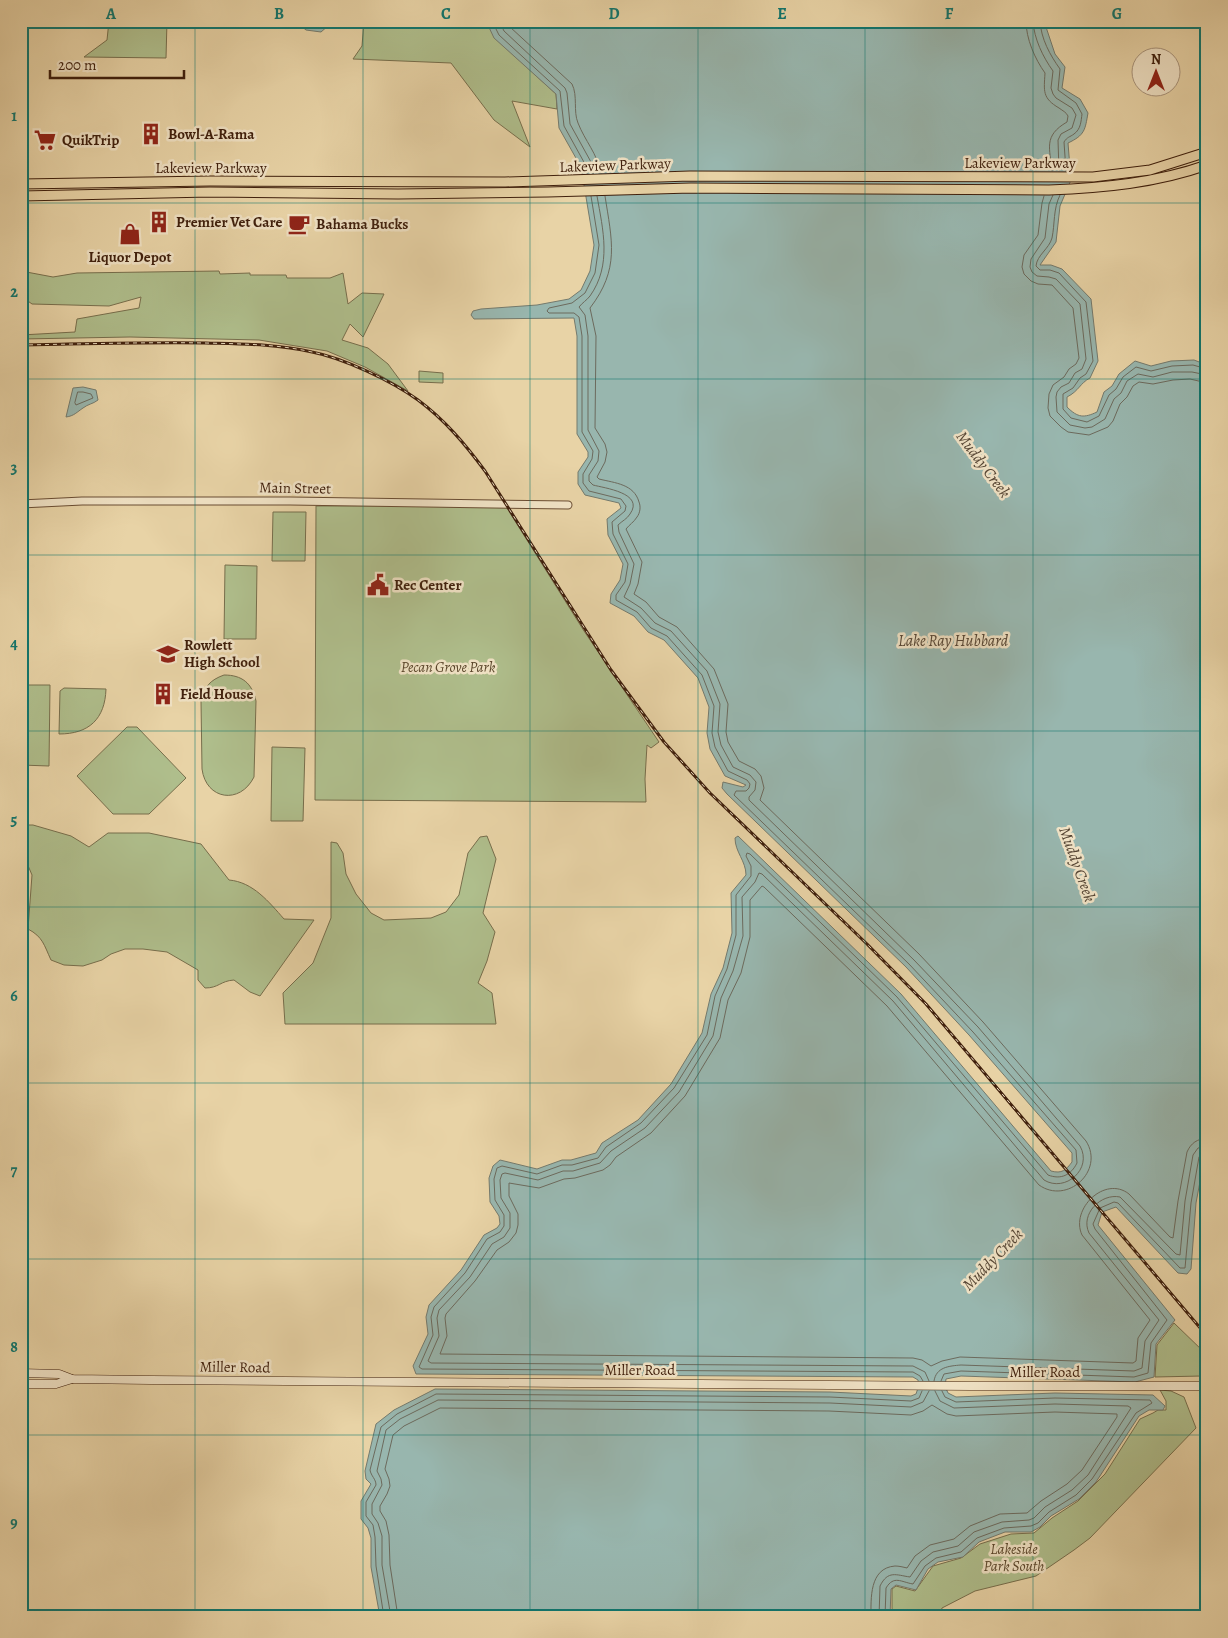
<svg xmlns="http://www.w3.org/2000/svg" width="1228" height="1638" font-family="Alegreya,serif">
<rect width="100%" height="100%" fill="#e8d3a6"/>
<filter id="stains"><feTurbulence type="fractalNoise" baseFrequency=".004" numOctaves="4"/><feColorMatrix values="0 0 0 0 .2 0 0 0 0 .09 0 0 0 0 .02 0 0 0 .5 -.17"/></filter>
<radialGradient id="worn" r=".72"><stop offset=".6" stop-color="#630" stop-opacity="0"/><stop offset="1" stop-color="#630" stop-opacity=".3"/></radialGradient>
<g fill="#afbe8c" stroke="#776e4c">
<polygon points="109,21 167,21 166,58 84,57 107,40"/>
<polygon points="364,21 486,21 495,38 556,94 557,109 512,101 530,147 494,120 451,63 353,59 362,46"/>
<polygon points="21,271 53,277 77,273 219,271 220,274 250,273 250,275 286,275 287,278 330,278 343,273 348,304 362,293 384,294 363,337 350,324 342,340 368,348 388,364 408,391 365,367 327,351 259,340 130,337 21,339 21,335 75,332 77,319 139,308 141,297 109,306 32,304 21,296"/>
<polygon points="419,371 443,373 443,383 419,382"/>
<polygon points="505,505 584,631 659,742 651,748 647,745 645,779 646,802 315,800 316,506"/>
<polygon points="273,512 306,512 305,561 272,561"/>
<polygon points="225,565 257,566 256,639 224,639"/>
<path d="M224,675C242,675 252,683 256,701L254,777C240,805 206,800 202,769L201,701C204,687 210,680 224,675Z"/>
<polygon points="21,685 50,685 49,766 21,765"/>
<path d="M64,688L106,689C105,719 89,734 59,734L60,691Z"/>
<polygon points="127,727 137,727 186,778 149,814 113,814 77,776"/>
<polygon points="272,747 305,748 303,821 271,821"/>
<path d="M21,825H33L71,836L89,847L108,833H149L201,844L229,880C253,882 269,902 284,919L314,920L260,996L250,992L234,980C220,981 219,988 205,988L198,980V970L167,952L143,949H125L111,954L102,960L83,966L64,965L51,960C44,945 43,937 28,929L32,875L21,849Z"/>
<polygon points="487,836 496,859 483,913 495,932 487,961 478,983 492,993 496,1024 285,1024 283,993 313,963 331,918 331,842 337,843 343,853 346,874 356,894 371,913 384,920 431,918 446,912 459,895 468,853 480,837"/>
<polygon points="1174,1323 1205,1353 1202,1376 1155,1377 1157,1345"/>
<polygon points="1160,1390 1171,1391 1184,1397 1196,1428 1090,1538 1074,1550 1036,1576 975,1591 942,1608 939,1617 893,1617 892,1608 892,1589 896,1586 915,1591 933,1566 961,1558 980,1544 1011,1534 1034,1533 1052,1518 1078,1501 1105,1474 1140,1419 1153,1413 1158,1410 1166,1410 1166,1401"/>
</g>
<g fill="#98b6ae" stroke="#747a6d">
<polygon points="295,21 331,21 329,25 321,32 306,30"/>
<path d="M486,21H1044L1055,54L1065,67L1062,88L1080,99L1088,113C1085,130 1085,135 1068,143L1071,180L1060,206L1056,242L1040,265H1051L1062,269L1091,299L1098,361L1090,378C1080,383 1079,391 1067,397V407C1078,418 1084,418 1097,412L1104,392L1112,386L1119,374L1135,361L1151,366L1171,361L1194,360L1207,365V1144L1196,1203L1191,1269L1187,1274L1178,1273L1116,1207L1102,1212L1098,1225L1175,1320L1156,1344L1154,1377L1135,1382L961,1376L946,1379L945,1386L948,1393L956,1397L1055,1393L1153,1395L1165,1406L1163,1410H1149L1139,1416L1096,1482L1079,1499L1051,1516L1040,1527L1031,1532H1005L979,1542L963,1557L938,1562L928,1569L916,1590L896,1585L891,1589L890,1617H380L371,1567V1538L368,1528L361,1519V1501L371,1484L366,1479L365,1471L376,1424L394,1410L435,1389L830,1392L911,1396L916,1394L919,1385L918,1380L913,1377L416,1374L413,1366L428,1334L426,1317L429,1305L461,1270L484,1235L497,1228L500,1224L499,1216L490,1202L489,1178L493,1166L500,1160L537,1169L562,1160H571L596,1153L602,1143L638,1120L671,1084L702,1033L711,994L723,968L732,933L731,893L746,875C746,861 735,852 735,838L738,836L901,994L1051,1171C1062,1174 1066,1170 1072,1162V1153L969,1035L906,967L727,794L722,788L723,782L743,787L746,785L725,776L710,749L707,733L709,707L698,678L664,640L648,632L634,616L610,603L611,594L620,580L623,564L608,535L607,519L621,508L619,503L585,495L578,484V472L588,457V452L577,434V336L574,318L474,319L471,315L473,311L481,309L537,305L569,299L581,290L590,271L594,245L581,167L559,128L556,94L494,38Z"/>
<path d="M83,387L96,390L98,400C93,404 88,404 83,408C77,412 74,416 66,417L73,388Z"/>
</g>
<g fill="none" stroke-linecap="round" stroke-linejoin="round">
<g stroke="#6c6a5d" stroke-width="1">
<polyline points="492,21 499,35 560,91 564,126 585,164 587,174"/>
<polyline points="499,21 504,31 565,88 567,93 570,124 591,162 593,174"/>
<path d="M507,21L510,27L572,84C578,96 573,111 578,123C585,141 597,153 601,173"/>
<path d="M1026,21C1026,39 1035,59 1045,73C1044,91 1042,98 1059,108C1063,111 1066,112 1068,116L1067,122C1043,136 1050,148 1052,171"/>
<path d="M1033,21C1034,39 1043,57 1053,71L1051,88L1053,94L1056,98L1072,108L1076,115L1072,128L1061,134L1058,140L1059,171"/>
<path d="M1040,21C1041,39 1050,55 1060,69L1058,90L1076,103L1082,114C1081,121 1081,129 1074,134C1070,137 1067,137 1064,142L1066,171"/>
<polyline points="1053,195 1049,204 1045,238 1031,259 1030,267 1032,272 1037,276 1049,277 1056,279 1080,304 1086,359 1082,369 1075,373 1069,383 1061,387 1057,392 1056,397 1057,412 1070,425 1085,428 1092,427 1105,419 1114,399 1121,393 1127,381 1138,374 1153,377 1172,372 1192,372 1207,375"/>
<path d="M1060,195C1053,209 1055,224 1052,238C1049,249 1037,255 1036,266L1040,270H1050L1059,273L1086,302L1093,361L1086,374L1080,378L1073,388L1063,394V409L1071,418L1087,422L1099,416L1109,395L1116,389L1123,377L1136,367L1151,371L1172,366L1193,365L1207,369"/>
<path d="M591,196L599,245L595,273L585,293L572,303L549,308L547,311L549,313H574L579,317L582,336V432L593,451L592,459L583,474V483L589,491L621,499L626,506L625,511L612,522L613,534L628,564L625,582L616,595V600L637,612L651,628L667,636L702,675L714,706L712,733L715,747L728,771L747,780L750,784L749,788L746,791H736L734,795L909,964L973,1032L1076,1150L1077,1163C1071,1175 1061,1180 1048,1175L897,997L750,854L747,853L746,856L751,866V876L736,895V935L727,969L715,996L707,1035L674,1088L641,1123L606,1147L598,1158L572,1165H562L537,1174L502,1166L497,1168L494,1179L495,1200L504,1215V1226L500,1232L487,1239L465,1273L434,1307L431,1317L433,1335L419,1367L422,1369L913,1372L920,1376L923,1381"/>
<path d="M597,196C603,230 612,265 590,296C587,300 582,303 579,307L585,315L588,336V430L599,451L598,461L589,475V481L593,485C604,488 645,493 630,514C627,519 622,521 618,525L619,532L634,564L630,584L624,597L641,608L655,623L671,631L707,671L720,704L718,732L721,745L733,767L750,775L756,782L755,790L749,797V800L914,960L978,1027L1080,1146C1093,1169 1065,1193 1044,1180L893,1001L762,874L759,873L755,882L742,897L743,936L733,971L721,998L713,1036L679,1092L645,1128L611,1151L600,1163L573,1171H563L538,1180L505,1173L502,1174L500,1180L501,1198L510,1213V1228L504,1237L492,1244L470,1277L439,1310L437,1318L439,1336L428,1361L431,1363L913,1366L925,1372L929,1381"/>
<path d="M605,196C612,241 620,269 590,308L596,336L595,428L605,444L607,452L605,462L597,477L599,479C615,483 634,484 639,502C641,507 640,513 637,517C634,522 629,525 626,529L642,562L638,584L634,594L646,602L659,617L677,627L714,669L728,704L726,732L728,742L739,761L755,769L761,776L764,788L760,800L919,954L983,1022L1086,1141C1105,1171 1067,1205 1039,1185L887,1006L764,887L762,886L750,900V937L741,973L728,1000L720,1038L685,1096L651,1133L616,1157L610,1165L603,1170L575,1178L564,1179L539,1188L509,1183V1196L518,1214V1225L516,1233L509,1242L497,1250L475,1281L446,1314L445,1318L447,1336L440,1354L913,1358L922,1360L931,1366L942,1361L960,1357L1133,1363L1136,1361L1138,1338L1150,1320L1082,1235C1070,1209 1105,1175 1129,1194L1170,1237L1173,1238L1178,1201L1187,1152C1191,1143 1197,1139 1207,1138"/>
<polyline points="1044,196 1042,203 1038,235 1024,255 1022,267 1024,274 1031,281 1038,284 1052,285 1073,308 1079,358 1076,364 1069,369 1064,377 1053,385 1049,394 1048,408 1050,416 1061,427 1068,432 1089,435 1108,427 1113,421 1120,404 1127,397 1133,386 1139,382 1153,384 1173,380 1190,379 1207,383"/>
<polygon points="78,392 83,392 91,394 93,398 76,405 75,403"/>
<path d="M934,1381C936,1367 949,1366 961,1365L1134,1371L1142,1368L1145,1341L1159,1320L1089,1233C1080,1214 1101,1193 1120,1197L1176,1254L1180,1255L1185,1201L1193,1155L1198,1148L1207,1146"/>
<polyline points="941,1381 944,1374 961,1371 1134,1377 1148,1373 1151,1343 1167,1320 1095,1229 1093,1224 1100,1208 1114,1202 1118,1203 1180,1268 1185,1268 1191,1203 1199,1157 1202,1153 1207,1152"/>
<path d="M384,1617L376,1566L375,1537L373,1525L366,1516V1502L376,1485C376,1479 371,1476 370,1470L381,1427L397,1414L436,1394L830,1397L911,1401L919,1398L922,1391"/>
<polyline points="391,1617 382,1565 382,1536 378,1523 372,1514 372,1504 382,1485 381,1479 377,1471 386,1430 400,1419 438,1400 830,1403 911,1407 923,1402 929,1391"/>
<path d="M398,1617L390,1565L389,1535L386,1521L380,1511V1506L387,1494L390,1486L389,1479L385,1469L393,1435L404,1426L440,1408L829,1411L911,1415L923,1411L932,1405L947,1414L956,1416L1055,1412L1117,1414V1417L1082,1470L1067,1484L1041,1501L1027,1513L1000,1514L970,1526L954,1539L930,1545L915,1556L907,1568C903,1567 899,1566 895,1566C869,1568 871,1599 871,1617"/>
<path d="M879,1617L880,1586C888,1570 896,1575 910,1577L921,1561L933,1552L958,1546L974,1532L1002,1522L1029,1520L1034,1518L1045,1507L1072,1490L1088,1475L1131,1408L1128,1406L1055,1404L954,1408L940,1401L935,1391"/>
<path d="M885,1617L886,1588C894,1575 901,1582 913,1584L925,1566L936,1558L961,1552L977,1538L1004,1528L1031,1526L1038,1523L1049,1512L1076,1495L1092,1479L1136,1413L1152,1403L1150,1400L1055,1398L956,1402L945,1397L942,1391"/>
</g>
<g stroke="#694c32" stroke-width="9">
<polyline id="tertiary" points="21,504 82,501 290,501 568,505"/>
</g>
<g stroke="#3f1f0c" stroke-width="9">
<g id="secondary">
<polyline points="21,1373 59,1374 72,1379 150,1380 970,1386 1207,1386"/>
<polyline points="21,1384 56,1384 72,1379"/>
</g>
</g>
<g stroke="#3f1f0c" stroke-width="11">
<g id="primary">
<polyline points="21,184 210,181 505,182 690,176 1093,177 1150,170 1207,152"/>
<path d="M21,196L210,192L398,194L548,192L691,188L1049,190C1103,188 1156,183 1207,165"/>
</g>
</g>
<use href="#tertiary" stroke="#f0e2c5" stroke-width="7"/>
<use href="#secondary" stroke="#f0e2c5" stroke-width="8"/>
<use href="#primary" stroke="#e8d3a6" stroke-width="9"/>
<g stroke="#3f1f0c" stroke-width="3">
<path id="rail" d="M21,345C83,344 145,342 206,343C242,344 277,344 312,352C343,358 392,381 418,400C445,420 465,444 485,471L611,670L664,742L710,793L867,944L926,1004L1207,1336"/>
</g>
<use href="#rail" stroke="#f0e2c5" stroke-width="1" stroke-dasharray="4" stroke-linecap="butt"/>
</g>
<path fill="none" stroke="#0f766e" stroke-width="1" stroke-opacity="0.55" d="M195,21V1617M363,21V1617M530,21V1617M698,21V1617M865,21V1617M1033,21V1617M21,203H1207M21,379H1207M21,555H1207M21,731H1207M21,907H1207M21,1083H1207M21,1259H1207M21,1435H1207"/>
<defs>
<g id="building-bare" transform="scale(1.725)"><path d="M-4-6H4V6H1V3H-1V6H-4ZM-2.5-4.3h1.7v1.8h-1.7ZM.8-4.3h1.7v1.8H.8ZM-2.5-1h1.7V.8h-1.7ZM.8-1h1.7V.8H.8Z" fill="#8f2418" stroke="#f0e2c5" stroke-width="2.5" paint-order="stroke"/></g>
<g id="supermarket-bare" transform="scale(1.725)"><path d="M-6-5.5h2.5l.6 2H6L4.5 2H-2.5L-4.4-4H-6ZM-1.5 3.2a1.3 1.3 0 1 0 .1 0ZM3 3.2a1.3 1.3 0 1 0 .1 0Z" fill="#8f2418" stroke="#f0e2c5" stroke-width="2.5" paint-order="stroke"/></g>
<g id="cafe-bare" transform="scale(1.725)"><path d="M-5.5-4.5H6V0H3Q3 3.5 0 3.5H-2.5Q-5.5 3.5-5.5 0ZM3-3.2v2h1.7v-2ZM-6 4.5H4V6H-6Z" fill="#8f2418" stroke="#f0e2c5" stroke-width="2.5" paint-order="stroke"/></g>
<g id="shop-bare" transform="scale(1.725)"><path d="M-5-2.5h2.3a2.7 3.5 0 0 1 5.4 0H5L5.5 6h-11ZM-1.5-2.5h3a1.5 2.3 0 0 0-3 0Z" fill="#8f2418" stroke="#f0e2c5" stroke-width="2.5" paint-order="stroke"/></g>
<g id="civic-bare" transform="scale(1.725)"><path d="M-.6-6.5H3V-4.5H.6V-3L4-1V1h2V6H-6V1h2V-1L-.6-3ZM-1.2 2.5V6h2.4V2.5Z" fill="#8f2418" stroke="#f0e2c5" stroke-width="2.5" paint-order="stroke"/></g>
<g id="school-bare" transform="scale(1.725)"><path d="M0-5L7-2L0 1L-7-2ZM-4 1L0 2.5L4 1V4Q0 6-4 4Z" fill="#8f2418" stroke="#f0e2c5" stroke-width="2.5" paint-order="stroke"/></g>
</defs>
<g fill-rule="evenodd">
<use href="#building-bare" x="151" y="134"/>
<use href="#supermarket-bare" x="45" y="140"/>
<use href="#building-bare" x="159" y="222"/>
<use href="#cafe-bare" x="299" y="224"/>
<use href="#shop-bare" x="130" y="234"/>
<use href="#civic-bare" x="378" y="585"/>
<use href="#school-bare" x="168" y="654"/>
<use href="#building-bare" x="163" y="694"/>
</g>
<g text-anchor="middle" stroke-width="5" stroke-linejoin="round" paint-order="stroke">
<g font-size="15" font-weight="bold" fill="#3f1f0c" stroke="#f0e2c5" text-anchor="start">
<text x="168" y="139">Bowl-A-Rama</text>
<text x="62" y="145">QuikTrip</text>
<text x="176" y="227">Premier Vet Care</text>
<text x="316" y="229">Bahama Bucks</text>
<text x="130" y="262" text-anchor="middle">Liquor Depot</text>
<text x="394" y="590">Rec Center</text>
<text x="184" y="650">Rowlett<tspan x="184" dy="17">High School</tspan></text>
<text x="180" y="699">Field House</text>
</g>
<g font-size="15" fill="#3f1f0c" stroke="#f0e2c5">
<text x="1020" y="168">Lakeview Parkway</text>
<text transform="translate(615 165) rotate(-2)" y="5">Lakeview Parkway</text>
<text x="211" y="173">Lakeview Parkway</text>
<text transform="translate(295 488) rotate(1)" y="5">Main Street</text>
<text transform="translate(235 1367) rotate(1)" y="5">Miller Road</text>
<text x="640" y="1375">Miller Road</text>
<text x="1045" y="1377">Miller Road</text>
</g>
<g font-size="15" font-style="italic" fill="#5b472c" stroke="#f0e2c5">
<text x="448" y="672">Pecan Grove Park</text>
<text x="1014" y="1554">Lakeside<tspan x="1014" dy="17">Park South</tspan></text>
</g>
<g font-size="16" font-style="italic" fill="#554534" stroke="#f0e2c5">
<text transform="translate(984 464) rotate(53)" y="6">Muddy Creek</text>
<text x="953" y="646">Lake Ray Hubbard</text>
<text transform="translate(1078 864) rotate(70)" y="6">Muddy Creek</text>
<text transform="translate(992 1259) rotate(-46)" y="6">Muddy Creek</text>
</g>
</g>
<rect width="1228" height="1638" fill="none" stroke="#e8d3a6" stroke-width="55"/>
<g transform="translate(1156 72)"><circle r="24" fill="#f0e2c5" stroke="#a9947b"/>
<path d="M0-4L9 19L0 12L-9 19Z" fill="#8f2418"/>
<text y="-8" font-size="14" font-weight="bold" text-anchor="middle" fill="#3f1f0c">N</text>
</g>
<path d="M50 70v8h134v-8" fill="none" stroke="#3f1f0c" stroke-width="2.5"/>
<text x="58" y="70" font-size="15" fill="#3f1f0c" stroke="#f0e2c5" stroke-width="4" paint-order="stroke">200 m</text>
<rect x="28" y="28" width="1172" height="1582" fill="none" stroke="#0f766e" stroke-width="2"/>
<g font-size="16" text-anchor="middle" font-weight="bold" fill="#0f766e">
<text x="111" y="19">A</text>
<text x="279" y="19">B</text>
<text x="446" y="19">C</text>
<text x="614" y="19">D</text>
<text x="782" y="19">E</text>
<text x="949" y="19">F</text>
<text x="1117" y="19">G</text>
<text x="14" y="121">1</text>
<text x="14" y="297">2</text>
<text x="14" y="473">3</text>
<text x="14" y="649">4</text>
<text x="14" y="825">5</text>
<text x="14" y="1001">6</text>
<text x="14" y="1176">7</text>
<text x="14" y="1352">8</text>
<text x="14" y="1528">9</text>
</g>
<rect width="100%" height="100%" filter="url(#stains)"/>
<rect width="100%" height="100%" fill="url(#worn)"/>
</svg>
